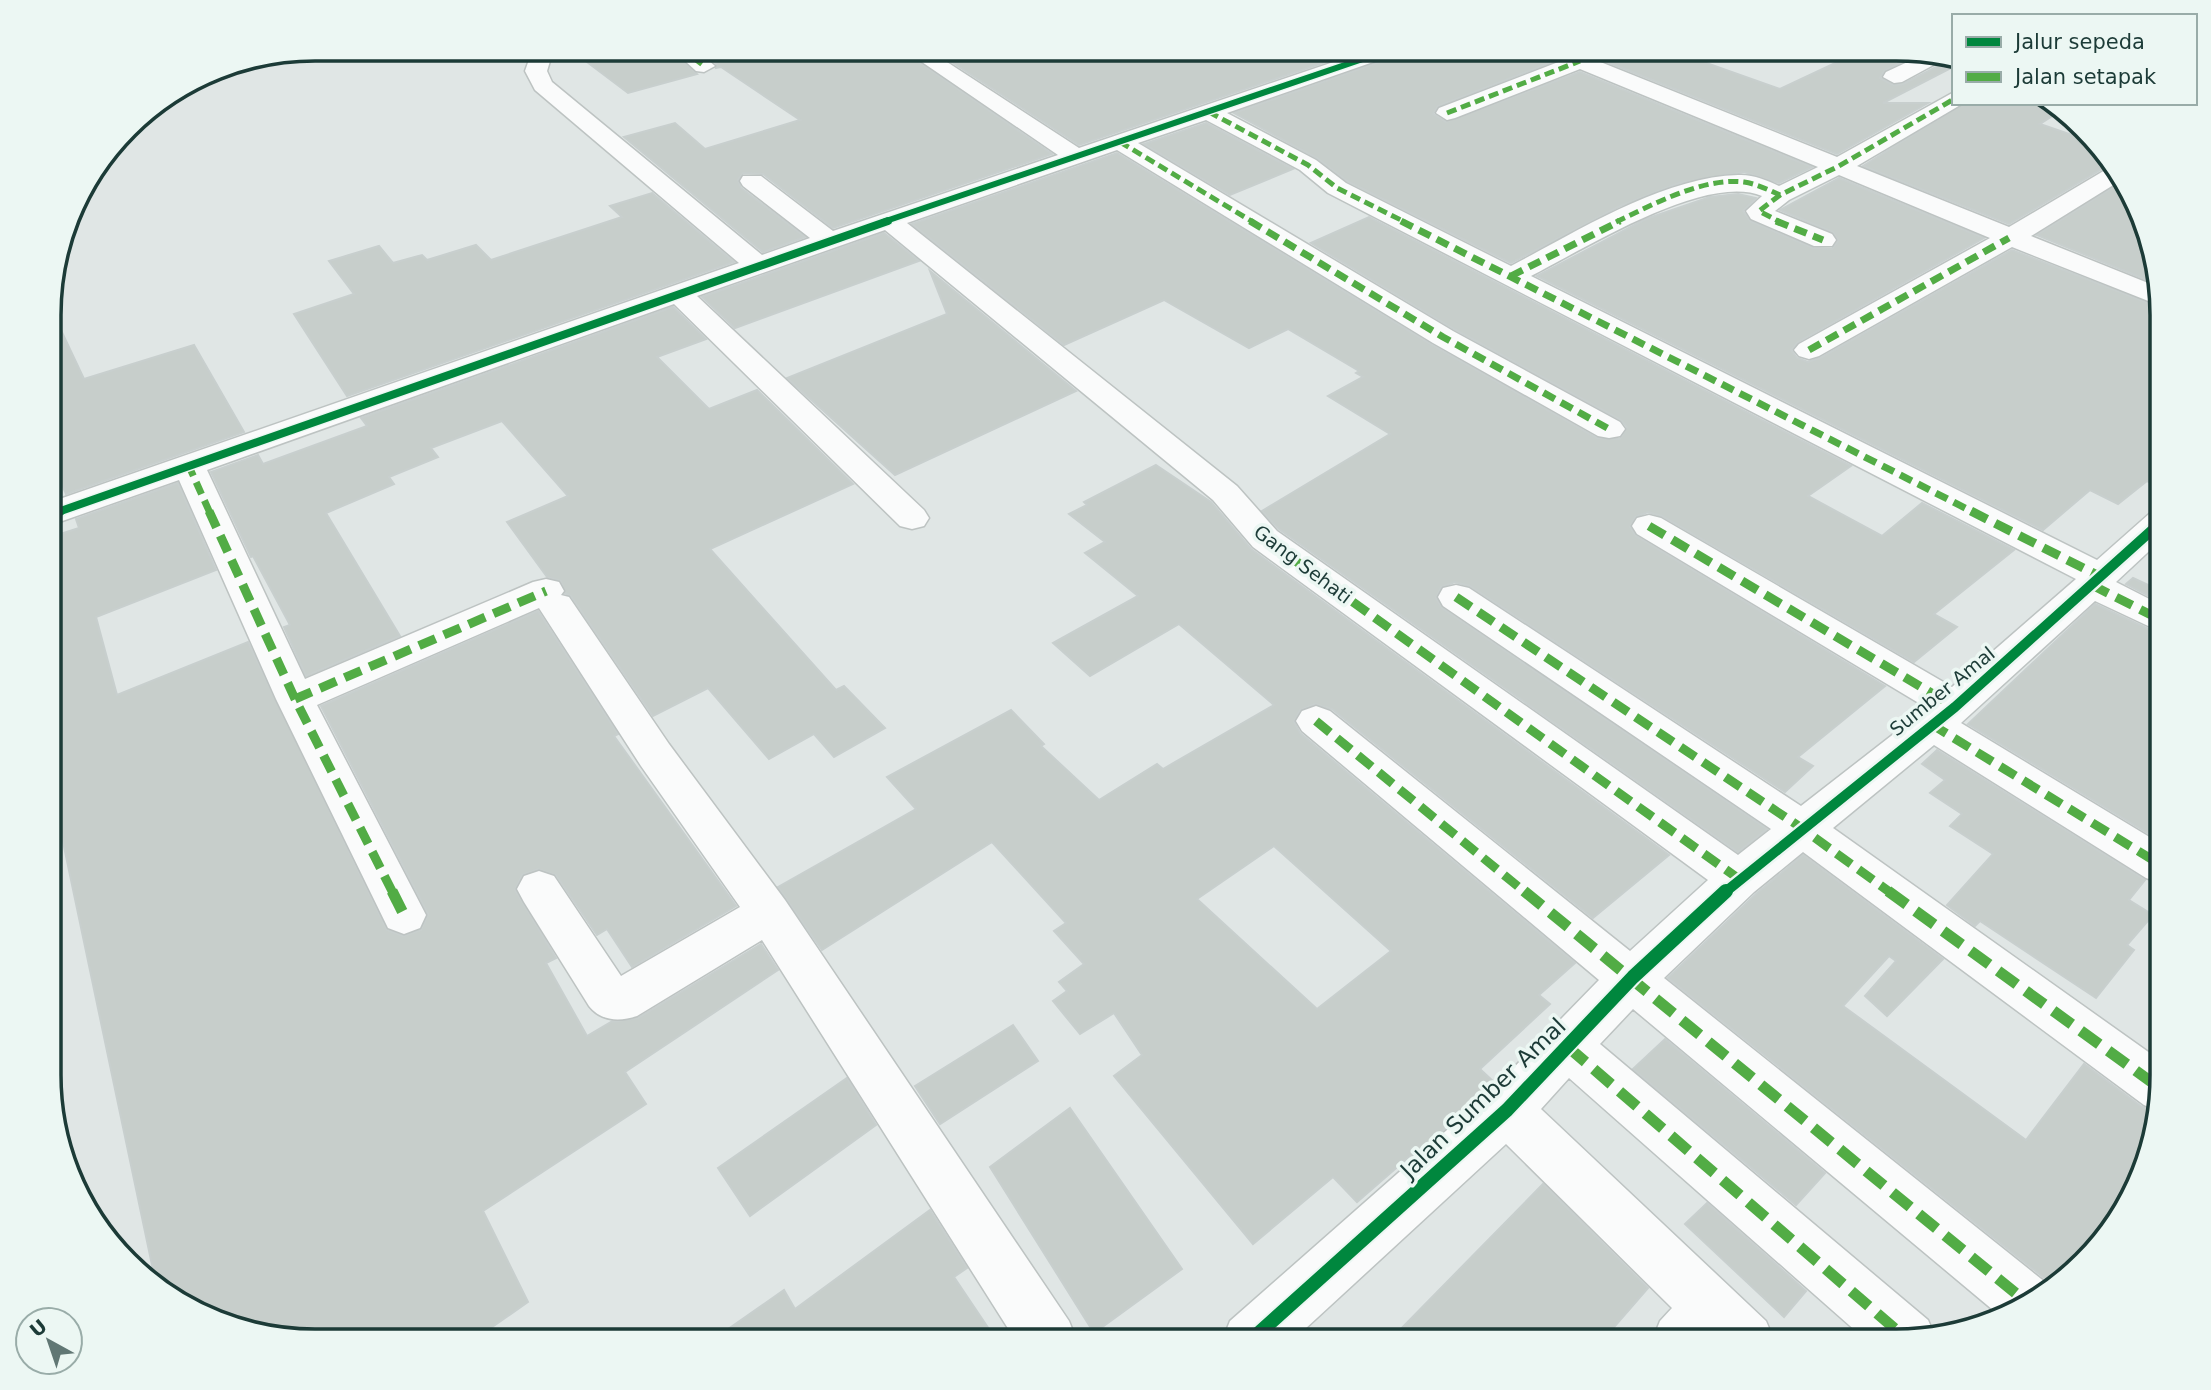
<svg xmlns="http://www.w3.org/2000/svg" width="2211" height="1390" font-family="'DejaVu Sans',sans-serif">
<rect width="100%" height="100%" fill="#e0e6e5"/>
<g fill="#c7cecb" stroke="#c8cfce" stroke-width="2" fill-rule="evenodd">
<polygon points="587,49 669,49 697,74 628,93 579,56"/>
<polygon points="699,49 900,49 1052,154 833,228 763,174 743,173 738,180 741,188 805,237 763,252 624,137 675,123 705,149 800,120 721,67 716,68 717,64"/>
<polygon points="932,49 1191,49 1204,57 1216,49 1364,49 1079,145"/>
<polygon points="1405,49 1538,49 1555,61 1438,106 1433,114 1446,122 1580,72 1812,167 1779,183 1744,172 1679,183 1620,206 1511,263 1347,181 1317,158 1234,113 1400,55"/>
<polygon points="1575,49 1667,49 1780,89 1865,49 1888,49 1912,57 1884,71 1880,78 1893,85 1903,84 1938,66 1949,69 1883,103 1928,103 1837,154"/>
<polygon points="1964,103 2053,103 2060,111 2040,124 2087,140 2110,164 2009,224 1863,166"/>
<polygon points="1206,123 1293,169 1230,195 1144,144"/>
<polygon points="1117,153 1432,345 1597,438 1620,439 1627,427 1621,420 1454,329 1311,243 1369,217 1851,466 1808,496 1882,536 1922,503 2014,550 1934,614 1957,627 1914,662 1662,516 1648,512 1635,517 1630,527 1636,536 1885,686 1798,757 1813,766 1785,792 1470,586 1455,582 1441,587 1436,598 1442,608 1767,829 1738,852 1279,529 1262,511 1390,434 1328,396 1363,377 1356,373 1359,371 1288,329 1249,348 1164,300 1064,345 912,224"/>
<polygon points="1839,178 1984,238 1798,342 1791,350 1797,358 1808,362 1820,358 2012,250 2161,308 2161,488 2147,481 2118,504 2090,490 2043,530 1537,276 1646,219 1710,197 1738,194 1756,198 1743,211 1750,221 1813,248 1832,249 1838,241 1833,232 1780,210"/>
<polygon points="2125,180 2126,182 2157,284 2037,235"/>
<polygon points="652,193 734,262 347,396 294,314 354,294 329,261 379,246 393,263 422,255 427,260 476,245 491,260 622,217 610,206"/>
<polygon points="884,233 919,261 735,328 702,297"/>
<polygon points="930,271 1076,391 895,475 787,378 947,314"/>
<polygon points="673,307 706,339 657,357 709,409 757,390 853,484 710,549 836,690 844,686 885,728 834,757 814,734 769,759 708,688 653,716 571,596 565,593 561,581 547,577 507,522 568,496 502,421 431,448 438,457 389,477 394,484 326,513 400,636 306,676 284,627 290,625 253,556 251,557 211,472 258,455 263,464 367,426 361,418"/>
<polygon points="51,309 84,379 194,345 244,432 66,494 51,459"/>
<path d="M1156,465L1211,502L1251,549L1669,855L1593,918L1332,709L1315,704L1300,710L1294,722L1300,733L1575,963L1539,995L1550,1004L1480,1069L1495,1083L1412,1158L1410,1156L1357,1202L1333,1177L1253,1244L1114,1076L1142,1055L1114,1013L1080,1034L1053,1001L1067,991L1059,982L1084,964L1054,931L1066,923L992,842L822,950L778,887L916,809L887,777L1011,710L1044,744L1041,746L1099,800L1157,764L1163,769L1274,705L1179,624L1090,676L1053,643L1138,596L1085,553L1105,542L1069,514L1087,505L1084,502ZM1274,846L1391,951L1317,1009L1197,899Z"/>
<polygon points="178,483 216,570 96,617 117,695 248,642 387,930 403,936 421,930 428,914 321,706 538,611 618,734 614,736 736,906 632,967 607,929 597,935 556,875 538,869 522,875 515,890 556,958 546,963 587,1036 611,1022 638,1018 761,944 778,970 625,1072 646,1104 483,1211 528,1302 472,1341 314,1341 246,1332 167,1296 156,1284 51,785 51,537 79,528 76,519"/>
<polygon points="2133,578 2161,591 2161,602 2126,584"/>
<polygon points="2095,604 2161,635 2161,841 1968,724"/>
<polygon points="1937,750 2145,880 2129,900 2153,915 2127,945 2134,950 2096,998 1980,921 1975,926 1947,905 1993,854 1950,826 1962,814 1930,793 1945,780 1922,764"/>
<polygon points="1803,855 1943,959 1887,1016 1865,996 1896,961 1889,956 1843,1006 2026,1140 2084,1064 2142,1107 2157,1113 2148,1160 2118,1222 2052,1284 1668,978 1756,894"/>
<polygon points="1013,1025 1038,1061 940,1124 915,1086"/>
<polygon points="1665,1039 1825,1173 1796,1205 1633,1069"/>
<polygon points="847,1078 876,1125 750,1216 718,1168"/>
<polygon points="1070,1108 1182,1269 1094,1333 990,1167"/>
<polygon points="1543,1184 1648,1288 1602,1341 1389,1341"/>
<polygon points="1707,1203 1806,1291 1784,1317 1685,1224"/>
<polygon points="930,1210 967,1268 954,1277 997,1341 711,1341 784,1290 795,1309"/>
</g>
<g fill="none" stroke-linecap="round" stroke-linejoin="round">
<g stroke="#bdc3c2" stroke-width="3">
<g id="minor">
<path d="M529,49H584L581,53L550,61L547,71L552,82L762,255L810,238L743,186L740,181L743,176H761L833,231L1058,155L903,49H927L1079,148L1372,49H1402L1399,53L1227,113L1316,160L1346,183L1511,266C1576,232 1663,177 1738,175C1752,174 1767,180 1779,186L1818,167L1580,69L1455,118L1447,120L1436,113L1439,108L1561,61L1540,49H1568L1837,157L1954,92V103L1962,104L1857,166L2009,227L2112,166L2123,179L2031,236L2158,287L2161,306L2012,247L1819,356L1809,359L1799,356L1794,350L1799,344L1990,238L1839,175L1789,200L1775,211L1832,234L1836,240L1832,246H1814L1751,219L1746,211L1762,196C1706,172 1584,249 1531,276L2097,560L2149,514L2161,511V540L2116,582L2161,605V632L2095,601L1961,723L2161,844V883L2146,878L1934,745L1833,828L2161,1061L2158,1111L2144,1105L1803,852L1754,892L1664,978L2050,1286L2029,1305L1999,1315L1633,1009L1600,1044L1928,1320L1934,1334L1913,1340H1866L1569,1078L1541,1109L1766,1321L1774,1340L1652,1341L1660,1321L1672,1308L1506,1144L1292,1341H1222L1230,1321L1489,1093L1599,980L1302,731L1296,721L1302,711L1316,706L1330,711L1630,951L1708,880L1253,547L1213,500L885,230L697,296L924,510L929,518L924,526L912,529L900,526L674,304L207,470L305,679L533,582L546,579L559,582L564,591L561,595L569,597L669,744L785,900L1069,1321L1077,1341H1016L762,940L637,1016C619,1022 601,1021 589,1006L524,902L517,889L524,876L539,871L554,876L621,976L740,907L641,766L539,608L317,705L426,915L420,928L404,934L388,928L276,699L179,480L51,525V502L739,263L535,90L525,71L530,57ZM1206,120L1300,170L1328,193L2076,579L1952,687L1661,518L1649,515L1637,518L1632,526L1637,534L1927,708L1801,806L1469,588L1456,585L1443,588L1438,597L1443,606L1771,829L1738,855L1277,531L1237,486L907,223L1117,150L1433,343L1598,436L1609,438L1620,436L1625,429L1620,422L1453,331L1138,143Z"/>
<polygon points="672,49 695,49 715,66 704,72 696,71"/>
<polygon points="1193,49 1214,49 1203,55"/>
<polygon points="1927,53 1950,56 1902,82 1894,83 1883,77 1886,72"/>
</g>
</g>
<use href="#minor" fill="#fafbfb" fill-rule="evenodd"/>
<g stroke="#52ac45" stroke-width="5" stroke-dasharray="10 5" stroke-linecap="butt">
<polyline points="682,49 704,66"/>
<polyline points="541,57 574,49"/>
<polyline points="1209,112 1308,165 1337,188 1405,222"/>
<polyline points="1447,113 1580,61"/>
<polyline points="1120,142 1253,222"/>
<polyline points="1780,195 1759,211 1780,222"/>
<path d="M1616,222C1652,205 1703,177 1744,182C1757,184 1769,190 1780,195L1839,166L1954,99"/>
</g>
<g stroke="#52ac45" stroke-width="7" stroke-dasharray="13 7" stroke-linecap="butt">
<polyline points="1250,221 1443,337 1609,429"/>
<polyline points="1401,221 1975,513"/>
<polyline points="1776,221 1823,240"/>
<polyline points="1511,276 1620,221"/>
<polyline points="1809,350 2009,238"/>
<polyline points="188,464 210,513"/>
</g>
<g stroke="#52ac45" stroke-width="9" stroke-dasharray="18 9" stroke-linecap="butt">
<polyline points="209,511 295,699 393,893"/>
<polyline points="1971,511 2101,577"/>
<polyline points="1649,526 1955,707"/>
<polyline points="1265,539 1739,879"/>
<polyline points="2092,585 2161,620"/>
<polyline points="1456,597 1800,827 1891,893"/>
<polyline points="295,699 546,591"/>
<polyline points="1316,721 1526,893"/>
<polyline points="1931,724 2161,865"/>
</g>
<g stroke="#52ac45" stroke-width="11" stroke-dasharray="23 11" stroke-linecap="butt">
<polyline points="392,891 404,915"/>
<polyline points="1524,891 2030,1305"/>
<polyline points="1888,891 2161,1089"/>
<polyline points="1568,1047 1908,1340"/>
</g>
<g stroke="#ecf7f3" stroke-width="9">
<polyline id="cycleway-far3" points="883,222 1392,49"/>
</g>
<g stroke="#ecf7f3" stroke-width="11">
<polyline id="cycleway-far2" points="55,513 888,221"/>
</g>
<g stroke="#ecf7f3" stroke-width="15">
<g id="cycleway-far1">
<polyline points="51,514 60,511"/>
<polyline points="1724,893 1955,707 2161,522"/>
</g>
</g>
<g stroke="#ecf7f3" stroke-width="18">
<polyline id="cycleway" points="1250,1341 1507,1110 1633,977 1726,891"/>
</g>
<use href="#cycleway-far3" stroke="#00873e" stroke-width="6"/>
<use href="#cycleway-far2" stroke="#00873e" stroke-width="8"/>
<use href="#cycleway-far1" stroke="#00873e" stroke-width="10"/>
<use href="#cycleway" stroke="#00873e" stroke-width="14"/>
</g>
<g text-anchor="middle" stroke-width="7" stroke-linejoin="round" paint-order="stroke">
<g font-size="19" fill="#1c3b37" stroke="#ecf7f3">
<text transform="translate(1303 564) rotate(37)" y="7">Gang Sehati</text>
<text transform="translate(1942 691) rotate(-39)" y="7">Sumber Amal</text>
</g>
<g font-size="23" fill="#1c3b37" stroke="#ecf7f3">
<text transform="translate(1483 1098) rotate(-44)" y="8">Jalan Sumber Amal</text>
</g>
</g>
<path d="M0 0H2211V1390H0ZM315 61H1896A254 254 0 0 1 2150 315V1075A254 254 0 0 1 1896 1329H315A254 254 0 0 1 61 1075V315A254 254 0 0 1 315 61Z" fill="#ecf7f3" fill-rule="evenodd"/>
<path fill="none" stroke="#1c3b37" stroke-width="3.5" d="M315 61H1896A254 254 0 0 1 2150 315V1075A254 254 0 0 1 1896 1329H315A254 254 0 0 1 61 1075V315A254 254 0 0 1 315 61Z"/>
<rect x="1952" y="14" width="245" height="91" fill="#ecf7f3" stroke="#99aca8" stroke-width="2"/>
<rect x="1966" y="37" width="35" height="10" fill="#00873e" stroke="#99aca8" stroke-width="2"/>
<text x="2015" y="49" font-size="21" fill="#1c3b37">Jalur sepeda</text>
<rect x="1966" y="72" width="35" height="10" fill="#52ac45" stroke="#99aca8" stroke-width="2"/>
<text x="2015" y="84" font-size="21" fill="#1c3b37">Jalan setapak</text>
<g transform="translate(49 1341) rotate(320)"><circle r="33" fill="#ecf7f3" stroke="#99aca8" stroke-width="2"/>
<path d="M0-5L12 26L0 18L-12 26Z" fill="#617774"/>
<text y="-10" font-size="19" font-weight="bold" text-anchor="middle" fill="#1c3b37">U</text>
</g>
</svg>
